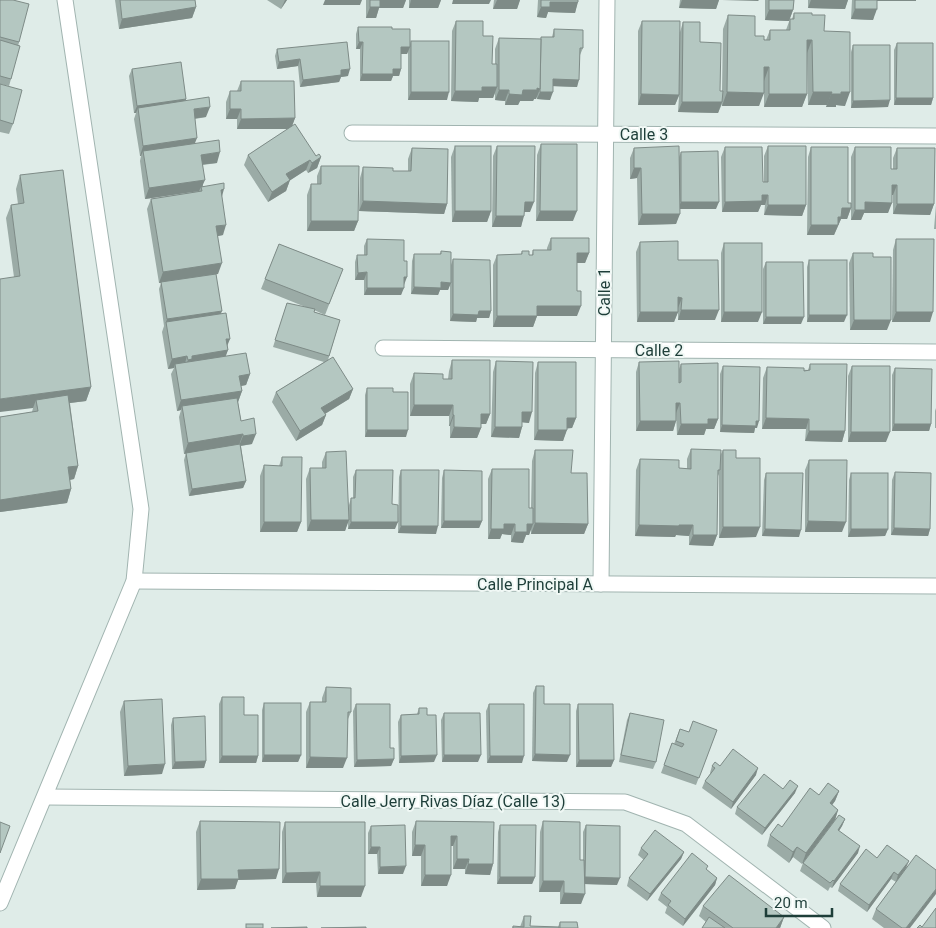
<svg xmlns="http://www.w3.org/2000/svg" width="936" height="928" font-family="Roboto,sans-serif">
<rect width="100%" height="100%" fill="#dfece8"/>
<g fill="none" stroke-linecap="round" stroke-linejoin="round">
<g stroke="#a1b4b0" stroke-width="17">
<g id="minor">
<polyline points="352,133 936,136"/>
<polyline points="383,348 936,352"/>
<polyline points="134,581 936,586"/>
<polyline points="601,584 607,0"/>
<polyline points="45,797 625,802 686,824 823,928"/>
<polyline points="0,903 134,581 141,509 65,0"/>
</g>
</g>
<use href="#minor" stroke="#fff" stroke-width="15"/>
</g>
<g fill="#9baba6">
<polygon points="0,0 19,42 11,79 9,86 0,84"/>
<polygon points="115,0 195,0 196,7 192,18 119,29"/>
<polygon points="267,0 287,0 281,9"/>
<polygon points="366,0 406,0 403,8 379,8 376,18 366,18"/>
<polygon points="409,0 441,0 438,8 409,8"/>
<polygon points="494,0 520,0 517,9 493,9"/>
<polygon points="538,0 578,0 575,13 548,12 546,18 537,17"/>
<polygon points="680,0 719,0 716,9 679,8"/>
<polygon points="765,0 794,0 793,10 789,21 765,20"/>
<polygon points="808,0 848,0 845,9 808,8"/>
<polygon points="852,0 916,0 916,1 877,1 873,20 851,19"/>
<polygon points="794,13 812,15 824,31 845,106 836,105 836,107 826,107 827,105 808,105 807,53 807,94 802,107 764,107 764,81 759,106 722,106 722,104 718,113 678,112 679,96 675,105 638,105 638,31 642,21 680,32 683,22 700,42 720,91 722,91 723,29 728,15 755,36 766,40 770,30 786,30 790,19 792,19"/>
<polygon points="456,21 483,36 492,64 495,64 495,49 499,38 540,39 552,37 554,29 583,48 580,55 577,87 553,86 550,100 537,99 537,96 536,99 534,99 533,101 520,101 518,105 505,105 505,101 495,100 495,93 493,98 479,98 478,102 451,101 452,31"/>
<polygon points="358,27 392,29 410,44 411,41 447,100 408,100 408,51 407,54 401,54 401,69 399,76 393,76 391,81 360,81 360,49 356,49 356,34"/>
<polygon points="897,43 933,98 931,105 894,105 894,50"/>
<polygon points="853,45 888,107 851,108 851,52"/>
<polygon points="277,49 348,76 341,77 339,82 300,87 298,66 277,69 275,56"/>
<polygon points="132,69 186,99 186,101 206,117 195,119 195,143 217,163 203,165 203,186 222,197 223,235 218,236 218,274 216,274 221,313 228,350 225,356 250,374 246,385 241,386 242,391 238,402 241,421 252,444 241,446 246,481 243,488 189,496 184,460 186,453 184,454 179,417 181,410 177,411 171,374 174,368 168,369 162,332 164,326 159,289 161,283 159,283 147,209 151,199 199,191 145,199 140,161 141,156 140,156 134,119 136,113 134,113 129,76"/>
<polygon points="241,81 295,118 292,126 316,156 321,157 317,168 308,173 306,170 290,180 286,191 268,202 244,165 248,155 288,129 237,129 237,119 226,119 226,102 230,91 237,91"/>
<polygon points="0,84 13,124 9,134 0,132"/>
<polygon points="541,144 573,221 536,221 537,155"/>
<polygon points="455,146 491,211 487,222 452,222 451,157"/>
<polygon points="497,146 530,212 524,212 521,227 492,227 493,156"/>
<polygon points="768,146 806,205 802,216 764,215 765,205 761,205 758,212 722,212 721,157 725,147 763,182 764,182 764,156"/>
<polygon points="811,147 851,208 847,219 841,219 834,235 807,235 808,157"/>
<polygon points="855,147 891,169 893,169 893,158 897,148 934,204 930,215 893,214 893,195 892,195 888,213 864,213 861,220 851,220 851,157"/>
<polygon points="412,148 447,204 444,214 359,211 360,178 363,167 393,171 408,171 408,159"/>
<polygon points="634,148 679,157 681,152 716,209 680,209 676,224 638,225 637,178 630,179 630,158"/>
<polygon points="321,166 358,221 354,231 307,231 307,195 311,184 317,184 317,176"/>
<polygon points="20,175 91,387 86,401 70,403 78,466 74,479 70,480 71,489 67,503 0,512 0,417 32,412 33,408 14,277 6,218 11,205 18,204 16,189"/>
<polygon points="936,205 936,229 934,229"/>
<polygon points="551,238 589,253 585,263 577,263 577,316 537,316 533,327 493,327 493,265 497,255 521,254 522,251 529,255 532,255 533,250 547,250 547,248"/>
<polygon points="367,239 404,261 404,285 401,295 364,295 364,280 355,280 355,262 357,255 364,255 364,246"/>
<polygon points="896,239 930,322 892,322 893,250"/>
<polygon points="640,242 678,260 715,320 678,320 678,312 674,322 637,322 636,252"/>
<polygon points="724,243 758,322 721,322 721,253"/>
<polygon points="279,244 343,269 325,315 314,310 314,312 340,320 328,360 353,389 349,399 325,414 326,415 322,425 296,441 272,402 276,392 324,362 273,347 287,303 308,308 261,289"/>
<polygon points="441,251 451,265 453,259 491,311 489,318 477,318 476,322 450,321 450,284 448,290 440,290 438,295 411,294 412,261 414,254 440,254"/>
<polygon points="853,253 887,330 850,330 849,263"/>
<polygon points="809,260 844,322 807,322 807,267"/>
<polygon points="766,262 801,324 763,324 763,269"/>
<polygon points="452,360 490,414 486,424 481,424 481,428 477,438 450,438 450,426 449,426 449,416 410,416 410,384 414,373 443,379 448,379 449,371"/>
<polygon points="496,361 529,423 522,422 522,427 519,438 491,437 493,372"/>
<polygon points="538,362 576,418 572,428 567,428 563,441 534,440 535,373"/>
<polygon points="639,362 679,369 681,364 718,419 714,429 706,429 704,435 677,435 676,413 676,421 673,431 636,431 636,372"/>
<polygon points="810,364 845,431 842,442 805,441 806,429 762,429 763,378 767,367 808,370"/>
<polygon points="723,366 757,428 755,428 754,433 720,432 720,374"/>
<polygon points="852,366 886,442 848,442 848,376"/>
<polygon points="895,368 931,424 929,431 892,431 892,375"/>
<polygon points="367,388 393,392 406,437 365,437 365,395"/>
<polygon points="936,408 936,428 935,428 935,411"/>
<polygon points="691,449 720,456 723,450 736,458 756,537 719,538 719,474 718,476 717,535 713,546 689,545 689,536 676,535 675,537 635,536 636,470 640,459 679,468 687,469 687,459"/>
<polygon points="535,450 571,473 588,524 584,534 531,534 531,529 529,535 526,535 523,543 511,542 511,535 502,534 500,539 488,539 488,479 492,469 529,508 531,508 532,461"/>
<polygon points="326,452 348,519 349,505 351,498 353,498 353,477 356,470 392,504 395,529 348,529 348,520 345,531 307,531 306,479 310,468 322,468 322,462"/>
<polygon points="282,457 301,522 297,532 260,532 260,476 264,465 279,466"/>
<polygon points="809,460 842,532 805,532 805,470"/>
<polygon points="401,470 436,534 398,533 399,477"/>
<polygon points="444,470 482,521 479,528 441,528 442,478"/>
<polygon points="895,472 930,529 928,536 891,535 892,480"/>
<polygon points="766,473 799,537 762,536 764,480"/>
<polygon points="851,473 888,529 885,536 848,537 849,480"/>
<polygon points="536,686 567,762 532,761 533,693"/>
<polygon points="326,687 351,712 348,719 343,768 306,768 306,712 310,702 322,702 322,698"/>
<polygon points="222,697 244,715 258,756 256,763 219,763 219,704"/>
<polygon points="124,701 162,774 124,776 120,712"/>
<polygon points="264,703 301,755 298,762 262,762 262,710"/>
<polygon points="356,704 390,748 394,759 391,766 354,767 353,711"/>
<polygon points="489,704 522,763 487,763 486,711"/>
<polygon points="578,704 614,760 611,767 576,767 576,711"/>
<polygon points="419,708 427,715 434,762 399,763 398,722 401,715 417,714"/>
<polygon points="444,713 478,762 442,762 441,720"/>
<polygon points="630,713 656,762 653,769 619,762 627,720"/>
<polygon points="173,718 206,761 204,768 172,769 171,725"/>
<polygon points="680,729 689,732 717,730 696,785 661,773 672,743 674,744"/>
<polygon points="712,766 756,775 731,809 702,788 705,781 710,774 710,773"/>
<polygon points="783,789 795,793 762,835 735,814 737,807"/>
<polygon points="839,791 835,801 832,805 838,810 835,820 802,864 793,857 789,863 767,846 770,835 782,827 819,795"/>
<polygon points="845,819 842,826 839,831 858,853 832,888 830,887 828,891 800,871 803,863"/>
<polygon points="200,821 276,879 238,880 235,889 197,890 196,832"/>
<polygon points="416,821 494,822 493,864 490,875 465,874 465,869 453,869 453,846 451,846 447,886 421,886 421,856 412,856 412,832"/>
<polygon points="543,821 580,860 583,860 583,832 586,825 617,885 585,884 581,904 560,904 560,892 539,892 540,832"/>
<polygon points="285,822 361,897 317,897 316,883 282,883 282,832"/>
<polygon points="500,825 535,877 532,884 497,884 498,832"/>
<polygon points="371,826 403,874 378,874 377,854 368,854 368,833"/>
<polygon points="641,848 684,852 681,859 647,901 627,886 629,878 644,860 638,855"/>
<polygon points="877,858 907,867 910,928 884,928 872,919 876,909 896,882 891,879 867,912 838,891 840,884"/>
<polygon points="707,870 717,878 715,885 683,926 665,913 667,907 658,900 661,893"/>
<polygon points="703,906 784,917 780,928 702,928 706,922 699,916"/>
<polygon points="524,916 530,926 558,927 560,922 578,928 512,928 513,926 520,927"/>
</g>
<g fill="#7e8b87">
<polygon points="285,0 287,0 281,9"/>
<polygon points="325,0 362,0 360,5 323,5"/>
<polygon points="379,0 406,0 403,8 379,8 376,18 366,18 370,7"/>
<polygon points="411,0 441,0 438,8 409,8"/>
<polygon points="453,0 491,0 489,4 452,4"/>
<polygon points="497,0 520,0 517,9 493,9"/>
<polygon points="682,0 719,0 716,9 679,8"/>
<polygon points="722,0 759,0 758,1"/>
<polygon points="811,0 848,0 845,9 808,8"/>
<rect x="873" y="0" width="43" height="1"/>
<polygon points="550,2 578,2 575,13 548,12 546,18 537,17 541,7"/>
<polygon points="196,7 192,18 119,29 122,19"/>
<polygon points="855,9 877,9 873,20 851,19"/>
<polygon points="769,10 793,10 789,21 765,20"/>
<polygon points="807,40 812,40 807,53"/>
<polygon points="359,42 363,42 360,49 356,49"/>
<polygon points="401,47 410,47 407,54 399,54"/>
<polygon points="300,59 298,66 277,69 279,62"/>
<polygon points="764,67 769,67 764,81 759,81"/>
<polygon points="350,69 348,76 341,77 339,82 300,87 303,80 341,70"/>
<polygon points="393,69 401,69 399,76 393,76 391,81 360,81 362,74"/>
<polygon points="553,79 579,80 577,87 550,86"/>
<polygon points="482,87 497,87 493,98 479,98 478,102 451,101 455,91"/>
<polygon points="537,88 540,89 536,99 534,99 533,101 520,101 518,105 505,105 509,94 523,90"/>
<polygon points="499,90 509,90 505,101 495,100"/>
<polygon points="411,92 449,92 447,100 408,100"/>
<polygon points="540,92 553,92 550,100 537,99"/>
<polygon points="727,92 764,93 759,106 722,106"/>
<polygon points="813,92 832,92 827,105 808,105"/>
<polygon points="841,92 850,92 845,106 836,105 836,107 826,107 831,94"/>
<polygon points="641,94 679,95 675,105 638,105"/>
<polygon points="769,94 807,94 802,107 764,107"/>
<polygon points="896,98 933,98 931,105 894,105"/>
<polygon points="186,99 184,106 138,108 136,113 134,113 137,106"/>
<polygon points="890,100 888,107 851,108 853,101"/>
<polygon points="682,102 722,102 718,113 678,112"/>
<polygon points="210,107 206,117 190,119 194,109"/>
<polygon points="230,109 241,109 237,119 226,119"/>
<polygon points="295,118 291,129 237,129 241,119"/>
<polygon points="197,138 193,148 143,151 141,156 140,156 143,146"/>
<polygon points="220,152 217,163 197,165 201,155"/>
<polygon points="321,157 317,168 308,173 312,163"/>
<polygon points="310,160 306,170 283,185 286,174"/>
<polygon points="634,168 641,168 637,178 630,179"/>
<polygon points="205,180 201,189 201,187 199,191 145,199 149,188"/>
<polygon points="290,180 286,191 268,202 272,192"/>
<polygon points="892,185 897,185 893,195 888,195"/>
<polygon points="224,189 221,200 221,190"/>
<polygon points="762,195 768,195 765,205 761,205 758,212 722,212 725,202"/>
<polygon points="363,201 447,204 444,214 359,211"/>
<polygon points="525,202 534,202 530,212 521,212"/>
<polygon points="681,202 719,202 716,209 678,209"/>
<polygon points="865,202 892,203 888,213 864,213 861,220 851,220 855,210"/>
<polygon points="897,204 934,204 930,215 893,214"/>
<polygon points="768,205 806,205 802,216 764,215"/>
<polygon points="842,208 851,208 847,219 841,219 834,235 807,235 811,225"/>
<polygon points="455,211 491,211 487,222 452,222"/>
<polygon points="540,211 577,211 573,221 536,221"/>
<polygon points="642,214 680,214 676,224 638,225"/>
<polygon points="496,216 524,216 521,227 492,227"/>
<polygon points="311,221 358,221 354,231 307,231"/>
<polygon points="226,225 223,235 213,237 216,226"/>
<polygon points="577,253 589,253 585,263 573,263"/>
<polygon points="222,263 218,274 159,283 163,272"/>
<polygon points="367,272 364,280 355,280 358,273"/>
<polygon points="404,277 407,277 404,285 402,285"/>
<polygon points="441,282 451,283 448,290 440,290 438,295 411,294 414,287"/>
<polygon points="367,288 404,288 401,295 364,295"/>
<polygon points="678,297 682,298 678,308"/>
<polygon points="537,306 581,306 577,316 537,316 533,327 493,327 497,316"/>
<polygon points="681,310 719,310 715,320 678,320"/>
<polygon points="222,311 219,318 166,322 167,319"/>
<polygon points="479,311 491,311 489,318 477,318 476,322 450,321 453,314"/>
<polygon points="640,312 678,312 674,322 637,322"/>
<polygon points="724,312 762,312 758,322 721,322"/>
<polygon points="896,312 933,312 930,322 892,322"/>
<polygon points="809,315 847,315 844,322 807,322"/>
<polygon points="766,317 804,317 801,324 763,324"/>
<polygon points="854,320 891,320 887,330 850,330"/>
<polygon points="226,339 230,339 226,349"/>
<polygon points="228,350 224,361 184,370 188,360 192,356"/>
<polygon points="187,356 184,367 175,364 174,368 168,369 172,359"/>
<polygon points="250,374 246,385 235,387 239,376"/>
<polygon points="91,387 86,401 37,407 36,400 33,408 0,412 0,399"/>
<polygon points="353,389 349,399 318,418 321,408"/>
<polygon points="242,391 238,402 182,406 181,410 177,411 181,400"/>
<polygon points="676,403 680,403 676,413"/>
<polygon points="414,405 453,405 449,416 410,416"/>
<polygon points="522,412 532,412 529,423 519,422"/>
<polygon points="481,414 490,414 486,424 478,424"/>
<polygon points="326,415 322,425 296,441 300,431"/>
<polygon points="453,415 454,415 450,426 449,426"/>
<polygon points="567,418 576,418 572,428 563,429"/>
<polygon points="766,418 809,419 806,429 762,429"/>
<polygon points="708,419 718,419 714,429 706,429 704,435 677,435 681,424"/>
<polygon points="640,421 676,421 673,431 636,431"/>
<polygon points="756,421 759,421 757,428 755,428 754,433 720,432 722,425"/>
<polygon points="894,424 931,424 929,431 892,431"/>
<polygon points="454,427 481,428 477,438 450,438"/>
<polygon points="495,427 522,427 519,438 491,437"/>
<polygon points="367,430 408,430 406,437 365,437"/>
<polygon points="538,430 567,430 563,441 534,440"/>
<polygon points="809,431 845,431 842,442 805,441"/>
<polygon points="851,432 890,432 886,442 848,442"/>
<polygon points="243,434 239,445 184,454 188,443"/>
<polygon points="256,434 252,444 239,446 243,436"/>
<polygon points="78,466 74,479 63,481 68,467"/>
<polygon points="246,481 243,488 189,496 192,489"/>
<polygon points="71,489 67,503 0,512 0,500"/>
<polygon points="311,520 349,520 345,531 307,531"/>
<polygon points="444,521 482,521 479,528 441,528"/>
<polygon points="808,521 846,522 842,532 805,532"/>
<polygon points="264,522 301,522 297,532 260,532"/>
<polygon points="351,522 398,522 395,529 348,529"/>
<polygon points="535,523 588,524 584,534 531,534"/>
<polygon points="504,524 515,524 511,535 502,534 500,539 488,539 491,529"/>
<polygon points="527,524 533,524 529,535 526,535 523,543 511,542 515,532"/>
<polygon points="639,525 693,525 689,536 676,535 675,537 635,536"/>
<polygon points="401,526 438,526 436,534 398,533"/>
<polygon points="723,527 760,527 756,537 719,538"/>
<polygon points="894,528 930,529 928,536 891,535"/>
<polygon points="765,529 801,530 799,537 762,536"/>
<polygon points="851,529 888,529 885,536 848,537"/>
<polygon points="693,535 717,535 713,546 689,545"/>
<polygon points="535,754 570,755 567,762 532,761"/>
<polygon points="264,755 301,755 298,762 262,762"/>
<polygon points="437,755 434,762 399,763 401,756"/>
<polygon points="444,755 481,755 478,762 442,762"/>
<polygon points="222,756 258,756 256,763 219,763"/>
<polygon points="490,756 524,756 522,763 487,763"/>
<polygon points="310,757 347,758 343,768 306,768"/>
<polygon points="394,759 391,766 354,767 357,760"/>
<polygon points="579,760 614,760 611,767 576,767"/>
<polygon points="206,761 204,768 172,769 175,762"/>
<polygon points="165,764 162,774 124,776 128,766"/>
<polygon points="758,768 756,775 731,809 733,802"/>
<polygon points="798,786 795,793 762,835 765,828"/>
<polygon points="839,791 835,801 826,813 830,803"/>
<polygon points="838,810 835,820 802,864 806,853"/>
<polygon points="845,819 842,826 835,837 838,830"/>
<polygon points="451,836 457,836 453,846 447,846"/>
<polygon points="415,845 425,845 421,856 412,856"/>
<polygon points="860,846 858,853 832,888 834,881"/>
<polygon points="371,847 380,847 377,854 368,854"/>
<polygon points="797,847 793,857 789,863 793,852"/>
<polygon points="684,852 681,859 647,901 650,894"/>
<polygon points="457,859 469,859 465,869 453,869"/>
<polygon points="909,861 906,868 896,882 898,875"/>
<polygon points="468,864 493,864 490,875 465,874"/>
<polygon points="406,866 403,874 378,874 380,867"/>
<polygon points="279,869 276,879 238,880 235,889 197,890 201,879 238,870"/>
<polygon points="320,872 316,883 282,883 286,873"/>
<polygon points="894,872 891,879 867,912 869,905"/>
<polygon points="425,875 451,875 447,886 421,886"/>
<polygon points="500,877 535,877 532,884 497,884"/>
<polygon points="585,877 620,878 617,885 583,884"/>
<polygon points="717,878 715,885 683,926 685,919"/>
<polygon points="543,881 564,881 560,892 539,892"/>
<polygon points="320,886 365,886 361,897 317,897"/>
<polygon points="936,889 936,894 910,928 906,928"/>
<polygon points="564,893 585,894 581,904 560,904"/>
<polygon points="784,917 780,928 776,928"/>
</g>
<g fill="#b4c7c1" stroke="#7e8b87">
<polygon points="0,0 13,0 29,4 19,42 0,37"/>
<polygon points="120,0 195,0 196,7 122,19"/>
<rect x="370" y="0" width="10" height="7"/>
<polygon points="541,0 578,0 578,2 550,2 550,7 541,7"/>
<polygon points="769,0 794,0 793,10 769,10"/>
<rect x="855" y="0" width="22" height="9"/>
<polygon points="794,13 812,13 812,15 825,15 824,31 850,32 850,92 841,92 841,94 831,94 832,92 813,92 812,40 807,40 807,94 769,94 769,67 764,67 764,93 727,92 728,15 755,16 755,36 764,36 764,40 770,40 770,30 790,30 790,19 794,19"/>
<polygon points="456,21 483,21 483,36 493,36 492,64 497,64 497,87 482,87 482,91 455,91"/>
<polygon points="642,21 680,21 679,95 641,94"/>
<polygon points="683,22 700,22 700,42 721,43 720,91 723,91 722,102 682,102"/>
<polygon points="358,27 392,27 392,29 410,29 410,47 401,47 401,69 393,69 393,74 362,74 363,42 359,42"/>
<polygon points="554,29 583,30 583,48 580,48 579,80 553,79 553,92 540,92 541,37 554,37"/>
<polygon points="499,38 541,39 540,89 537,88 537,90 523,90 522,95 509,94 509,90 499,90"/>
<polygon points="0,40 20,46 11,79 0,76"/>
<rect x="411" y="41" width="38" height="51"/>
<polygon points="347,42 350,69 341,70 341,75 303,80 300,59 279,62 277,49"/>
<polygon points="897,43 933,43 933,98 896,98"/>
<polygon points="853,45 890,45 890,100 853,101"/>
<polygon points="181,62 186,99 137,106 132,69"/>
<polygon points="241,81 294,81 295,118 241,119 241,109 230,109 230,91 241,91"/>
<polygon points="0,84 22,90 13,124 0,120"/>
<polygon points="209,97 210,107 194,109 197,138 143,146 138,108"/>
<polygon points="295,124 316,156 319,154 321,157 312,163 310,160 286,174 290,180 272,192 248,155"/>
<polygon points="219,140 220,152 201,155 205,180 149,188 143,151"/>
<polygon points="541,144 577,144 577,211 540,211"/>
<rect x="455" y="146" width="36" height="65"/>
<polygon points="497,146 535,146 534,202 525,202 524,216 496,216"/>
<polygon points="679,146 680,214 642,214 641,168 634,168 634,148"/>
<polygon points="768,146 806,146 806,205 768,205 768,195 762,195 762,201 725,202 725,147 762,147 763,182 768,182"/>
<polygon points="811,147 848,147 848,203 851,203 851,208 842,208 841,217 838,217 838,225 811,225"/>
<polygon points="855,147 891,147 891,169 897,169 897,148 935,148 934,204 897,204 897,185 892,185 892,203 865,202 865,210 855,210"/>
<polygon points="412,148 448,149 447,204 363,201 363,167 393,168 393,171 411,171"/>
<polygon points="718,151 719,202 681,202 681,152"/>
<polygon points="321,166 359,166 358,221 311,221 311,184 321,184"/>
<polygon points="63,170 91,387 0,399 0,279 20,276 11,205 24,203 20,175"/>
<polygon points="224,183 224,189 221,190 226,225 216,226 222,263 163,272 151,199 202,191 201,187"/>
<polygon points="551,238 589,238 589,253 577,253 577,291 581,291 581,306 537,306 537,316 497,316 497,255 522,254 522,251 529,251 529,255 533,255 533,250 551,250"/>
<polygon points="367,239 404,240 404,261 407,261 407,277 404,277 404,288 367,288 367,272 358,273 357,255 367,255"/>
<polygon points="896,239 934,239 933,312 896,312"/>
<polygon points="678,241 678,260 718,260 719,310 681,310 682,298 678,297 678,312 640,312 640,242"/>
<rect x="724" y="243" width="38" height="69"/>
<polygon points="279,244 343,269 329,304 265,279"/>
<polygon points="441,251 451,252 451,283 441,282 441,288 414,287 414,254 441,254"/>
<polygon points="853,253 873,253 873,257 891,257 891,320 854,320"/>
<polygon points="453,259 490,260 491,311 479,311 478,315 453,314"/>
<rect x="809" y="260" width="38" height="55"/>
<polygon points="766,262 803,262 804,317 766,317"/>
<polygon points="216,274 222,311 167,319 161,282"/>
<polygon points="287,303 315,309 314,312 340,320 329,356 275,340"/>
<polygon points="226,313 230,339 226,339 228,350 192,356 192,359 188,360 187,356 172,359 166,322"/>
<polygon points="246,353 250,374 239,376 242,391 181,400 175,364"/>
<polygon points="333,357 353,389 321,408 326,415 300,431 276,392"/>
<polygon points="452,360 490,360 490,414 481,414 481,428 454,427 454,415 453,415 453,405 414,405 414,373 443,374 443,379 452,379"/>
<polygon points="496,361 533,362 532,412 522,412 522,427 495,427"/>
<polygon points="679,361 679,383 681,382 681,364 718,363 718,419 708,419 708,424 681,424 680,403 676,403 676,421 640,421 639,362"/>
<polygon points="538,362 576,362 576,418 567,418 567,430 538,430"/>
<polygon points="810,364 847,364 845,431 809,431 809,419 766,418 767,367 804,368 804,371 810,370"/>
<polygon points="723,366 760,367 759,421 756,421 756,426 722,425"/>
<polygon points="852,366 890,366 890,432 851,432"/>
<polygon points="895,368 932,369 931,424 894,424"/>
<polygon points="367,388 393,388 393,392 408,392 408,430 367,430"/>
<polygon points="68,395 78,466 68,467 71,489 0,500 0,417 38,411 36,400"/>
<polygon points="237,398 241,421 254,418 256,434 243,436 243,434 188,443 182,406"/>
<polygon points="240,444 246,481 192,489 186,453"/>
<polygon points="691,449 721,450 720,470 718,470 717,535 693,535 693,525 679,525 679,526 639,525 640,459 679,460 679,468 691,469"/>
<polygon points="535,450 573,450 571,473 587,473 588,524 535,523"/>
<polygon points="723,450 736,450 736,458 760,458 760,527 723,527"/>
<polygon points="346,451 349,520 311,520 310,468 326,468 326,452"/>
<polygon points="282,457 302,457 301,522 264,522 264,465 282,466"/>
<polygon points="809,460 847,460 846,522 808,521"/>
<polygon points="492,469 529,469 529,508 533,508 533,524 527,524 527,532 515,532 515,524 504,524 504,529 491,529"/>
<polygon points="356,470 393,470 392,504 398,505 398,522 351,522 351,498 355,498"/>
<polygon points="401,470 439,470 438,526 401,526"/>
<polygon points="444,470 482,471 482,521 444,521"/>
<polygon points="895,472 931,473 930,529 894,528"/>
<polygon points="766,473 803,473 801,530 765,529"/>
<rect x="851" y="473" width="37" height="56"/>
<polygon points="536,686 544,686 544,704 570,704 570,755 535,754"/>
<polygon points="326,687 351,688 351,712 348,712 347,758 310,757 310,702 326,702"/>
<polygon points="222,697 244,697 244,715 258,715 258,756 222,756"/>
<polygon points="162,699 165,764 128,766 124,701"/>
<rect x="264" y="703" width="37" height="52"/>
<polygon points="356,704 390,704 390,748 394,748 394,759 357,760"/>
<polygon points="489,704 524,704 524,756 490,756"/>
<polygon points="578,704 613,704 614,760 579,760"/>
<polygon points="419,708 427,708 427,715 436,715 437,755 401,756 401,715 419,714"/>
<polygon points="444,713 480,713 481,755 444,755"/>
<polygon points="630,713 664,720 656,762 621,755"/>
<polygon points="205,716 206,761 175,762 173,718"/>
<polygon points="693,721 717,730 699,778 664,765 672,743 682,747 684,744 676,741 680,729 689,732"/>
<polygon points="733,749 758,768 733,802 705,781 715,768 712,766 715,762 720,766"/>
<polygon points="764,774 783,789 790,780 798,786 765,828 737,807"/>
<polygon points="828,783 839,791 830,803 838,810 806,853 797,847 793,852 770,835 778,824 782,827 810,788 819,795"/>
<polygon points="839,815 845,819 838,830 860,846 834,881 833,880 830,883 803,863"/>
<polygon points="200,821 280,822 279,869 238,870 239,879 201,879"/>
<polygon points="416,821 494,822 493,864 468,864 469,859 457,859 457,836 451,836 451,875 425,875 425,845 415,845"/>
<polygon points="543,821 580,822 580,860 584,860 585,894 564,893 564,881 543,881"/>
<polygon points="0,822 10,826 0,853"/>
<polygon points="285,822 365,822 365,886 320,886 320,872 286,873"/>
<polygon points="405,825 406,866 380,867 380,847 371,847 371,826"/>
<polygon points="500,825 536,825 535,877 500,877"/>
<polygon points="586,825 620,826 620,878 585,877"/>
<polygon points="655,830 684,852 650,894 629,878 648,854 641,848"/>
<polygon points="887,845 909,861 898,875 894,872 869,905 840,884 866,849 877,858"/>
<polygon points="692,853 708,866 706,869 717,878 685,919 668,905 671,901 661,893"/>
<polygon points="916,855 936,870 936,889 906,928 902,928 876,909"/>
<polygon points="729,875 784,917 776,928 733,928 703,906"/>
<polygon points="936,908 936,928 917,928 920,925 922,927"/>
<polygon points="524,916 531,916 530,926 559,927 559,928 513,928 513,926 524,927"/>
<polygon points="709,917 725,928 702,928"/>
<polygon points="560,922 577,922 578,928 560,928"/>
<rect x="246" y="924" width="17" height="4"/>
<polygon points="307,927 307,928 271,928"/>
<polygon points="366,927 366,928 321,928"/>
</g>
<g text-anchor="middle" stroke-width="4" stroke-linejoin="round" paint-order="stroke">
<g font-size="16" fill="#1e3e39" stroke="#f0f8f5">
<text x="644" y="140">Calle 3</text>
<text transform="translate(604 292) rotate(-90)" y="6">Calle 1</text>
<text x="659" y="356">Calle 2</text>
<text x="535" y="590">Calle Principal A</text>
<text x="453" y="807">Calle Jerry Rivas Díaz (Calle 13)</text>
</g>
</g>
<path d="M766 908v8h66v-8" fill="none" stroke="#1e3e39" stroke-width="2.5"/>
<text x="774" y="908" font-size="15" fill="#1e3e39" stroke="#f0f8f5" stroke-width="4" paint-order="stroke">20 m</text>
</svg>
